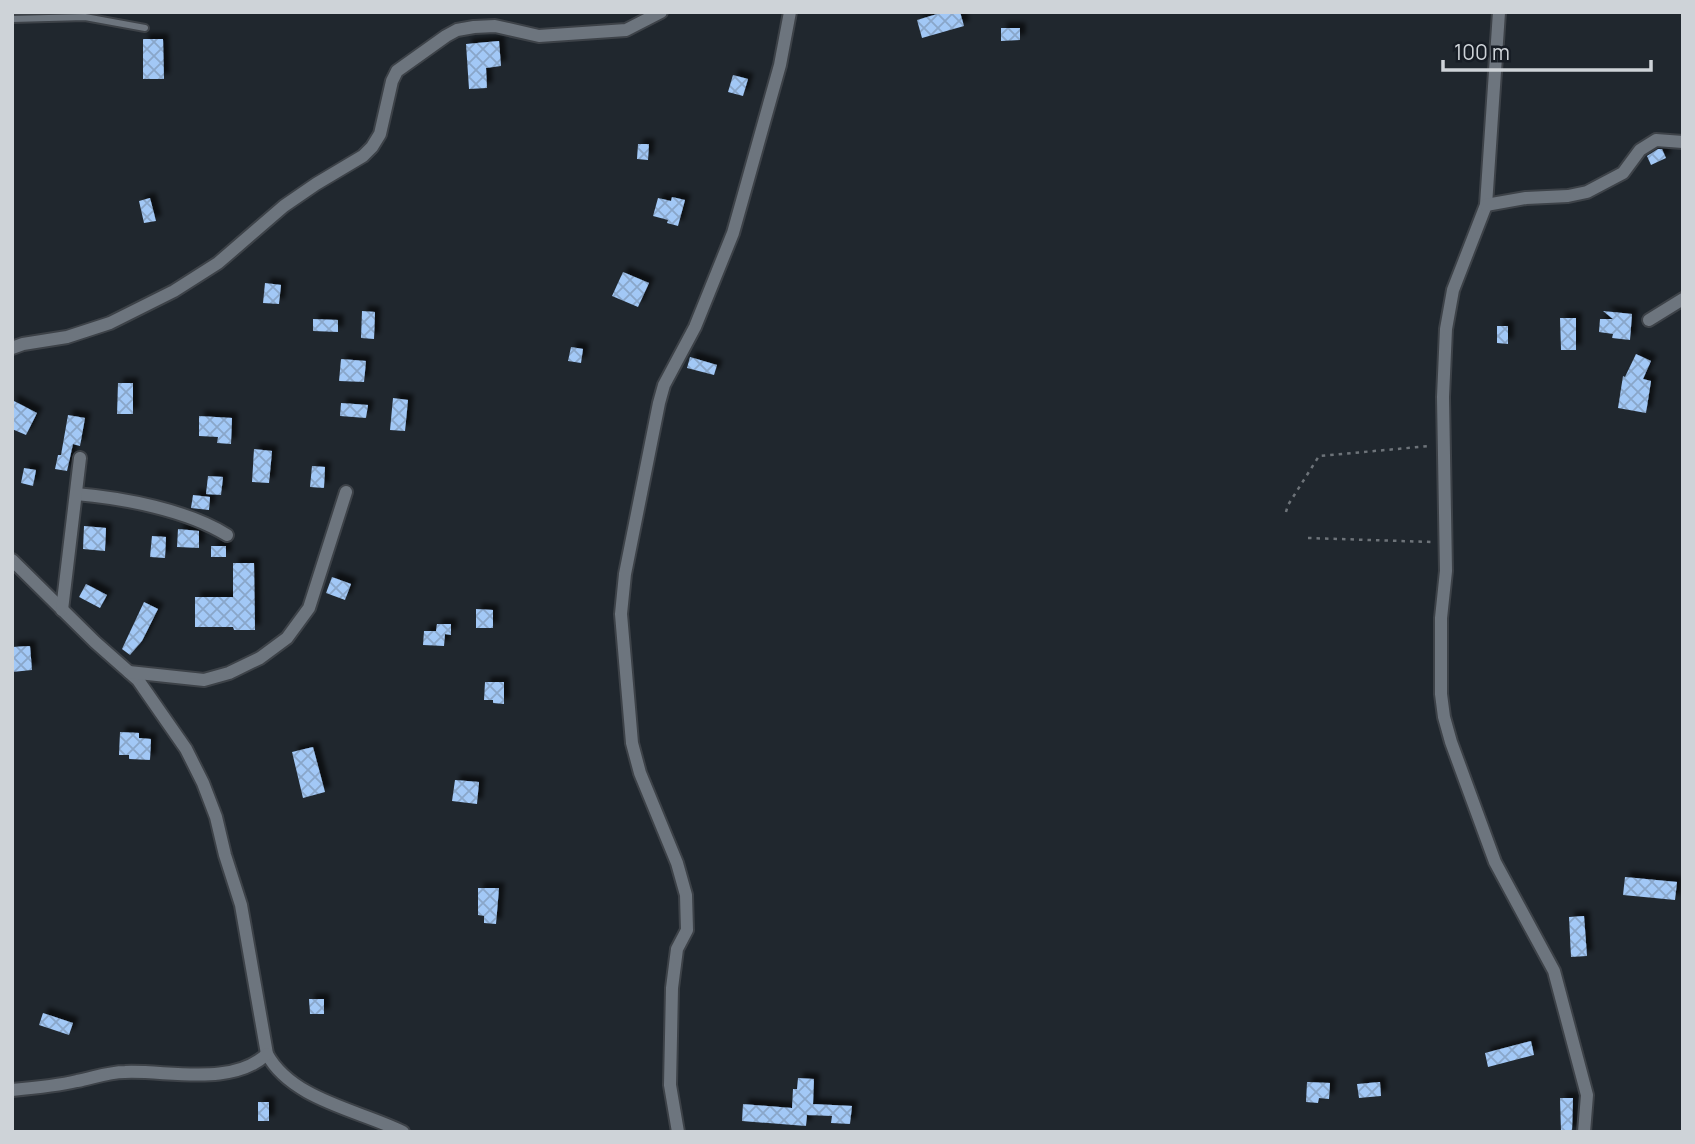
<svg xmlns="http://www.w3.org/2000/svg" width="1695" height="1144" font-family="Manrope,sans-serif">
<defs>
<pattern id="building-cross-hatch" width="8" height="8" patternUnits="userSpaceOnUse" patternTransform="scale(1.75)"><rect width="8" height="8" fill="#a2c8f6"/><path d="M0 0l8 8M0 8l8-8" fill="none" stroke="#89a6c9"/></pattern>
<filter id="shadow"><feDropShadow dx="5.5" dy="-5.5" stdDeviation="2" flood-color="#0009"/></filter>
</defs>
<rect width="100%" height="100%" fill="#20272e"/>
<g fill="url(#building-cross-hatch)" filter="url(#shadow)">
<polygon points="944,12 960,12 964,26 922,38 917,20"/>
<polygon points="1001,28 1020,28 1020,40 1001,41"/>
<polygon points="143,39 163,39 164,79 143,79"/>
<polygon points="499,41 501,66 486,68 487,88 469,89 466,44"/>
<polygon points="733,75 748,79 743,96 728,92"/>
<polygon points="638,144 649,144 648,160 637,159"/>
<polygon points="1658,149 1662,149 1666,158 1651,165 1647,156"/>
<polygon points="672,197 685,200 678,226 667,223 668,220 653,216 658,198 671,201"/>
<polygon points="150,198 156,221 144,223 139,201"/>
<polygon points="623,272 649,283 638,307 612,296"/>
<polygon points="265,283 281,285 279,304 263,303"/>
<polygon points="362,311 375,312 374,339 361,338"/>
<polygon points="1603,311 1632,314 1630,340 1612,338 1613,334 1599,332 1600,319 1613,319"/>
<polygon points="1560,318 1576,318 1576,350 1561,350"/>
<polygon points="313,319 338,320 338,332 313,331"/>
<polygon points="1497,326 1508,326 1508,344 1497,343"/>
<polygon points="571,347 583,349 581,363 568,361"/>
<polygon points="1636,354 1651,361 1643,379 1651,381 1646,413 1618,408 1623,376 1625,377"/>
<polygon points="690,357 717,365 714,375 687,368"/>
<polygon points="341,359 366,361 364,382 339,381"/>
<polygon points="118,383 133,383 133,414 117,414"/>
<polygon points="393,398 408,400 405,431 390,430"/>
<polygon points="12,400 37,413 26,435 12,429"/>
<polygon points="341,403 368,405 366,418 340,416"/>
<polygon points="68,415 85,418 80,446 73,444 67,471 55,469 58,455 61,455"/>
<polygon points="199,416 232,418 231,444 217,443 218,437 199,436"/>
<polygon points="254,449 272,451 269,483 252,482"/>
<polygon points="312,466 325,467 324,488 310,487"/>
<polygon points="24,468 36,470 33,486 21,483"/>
<polygon points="208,476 223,477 221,495 206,494"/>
<polygon points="193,495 210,497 209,510 191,508"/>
<polygon points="84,526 106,528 105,551 83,549"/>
<polygon points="178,529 199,531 199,548 177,547"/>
<polygon points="152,536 166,537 165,558 150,557"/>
<rect x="211" y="546" width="15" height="11"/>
<polygon points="233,563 254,563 255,630 234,630 233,627 195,627 195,597 233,597"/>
<polygon points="332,577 351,584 345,600 326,593"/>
<polygon points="86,584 107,595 100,608 79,597"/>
<polygon points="144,602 158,609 142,641 130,655 122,649"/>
<polygon points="476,609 493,610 493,628 476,628"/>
<polygon points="437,624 451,624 451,635 445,634 444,646 423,645 424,631 436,631"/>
<polygon points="30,646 32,670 12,672 12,647"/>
<polygon points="485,682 504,682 504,704 493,703 493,700 484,700"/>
<polygon points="120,732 139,733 139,738 151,739 150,760 129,759 129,755 119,755"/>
<polygon points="313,747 325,792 303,798 292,752"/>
<polygon points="455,780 479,782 477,804 452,801"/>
<polygon points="1625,877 1677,882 1675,900 1623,895"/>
<polygon points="478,888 499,888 496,924 484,923 484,916 478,915"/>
<polygon points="1584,916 1587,956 1571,957 1569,917"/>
<polygon points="309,999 324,999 324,1014 310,1014"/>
<polygon points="43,1013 73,1023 69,1035 39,1025"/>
<polygon points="1531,1041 1534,1055 1488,1067 1485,1053"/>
<polygon points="798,1078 814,1079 813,1104 852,1106 850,1124 831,1123 832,1116 807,1115 806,1126 742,1121 743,1104 792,1108 793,1089 797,1089"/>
<polygon points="1307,1082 1330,1083 1329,1099 1319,1098 1318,1103 1306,1102"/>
<polygon points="1380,1082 1381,1096 1359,1098 1357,1084"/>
<polygon points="1560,1098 1573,1098 1572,1132 1561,1132"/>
<rect x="258" y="1102" width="11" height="19"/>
</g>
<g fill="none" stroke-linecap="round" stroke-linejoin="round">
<g stroke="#3d4248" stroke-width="10">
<polyline id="service" points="12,19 85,17 145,28"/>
</g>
<g stroke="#3d4248" stroke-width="16">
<g id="minor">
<polyline points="1499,12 1486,205 1453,290 1446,329 1443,397 1446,571 1441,618 1441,694 1444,717 1451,742 1495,862 1554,971 1587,1095 1584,1132"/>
<polyline points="1486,205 1526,198 1568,196 1587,192 1623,173 1640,150 1656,140 1683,142"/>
<polyline points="1649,320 1683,299"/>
<polyline points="12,348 23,344 67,337 110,323 174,291 218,263 284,206 316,184 363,156 372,147 380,134 392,81 397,71 446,36 457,30 474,27 495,26 539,36 626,30 661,12"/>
<path d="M76,494C123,498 187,510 227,535"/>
<path d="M12,560L95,642L138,680L186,749L203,783L216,817L225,855L241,905L267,1054C292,1100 359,1110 403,1132"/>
<polyline points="62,610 80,458"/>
<polyline points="129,672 204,680 229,673 260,658 287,638 309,608 346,492"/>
<path d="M12,1090C34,1088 56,1086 77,1081C93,1078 108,1072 125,1072C168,1070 232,1087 267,1054"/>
<polyline points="678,1132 670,1085 672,988 677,949 687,930 686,895 677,863 640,773 632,743 621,614 625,574 659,403 664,385 695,327 733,233 780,65 790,12"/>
</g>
</g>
<g stroke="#6d7379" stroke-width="2.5" stroke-dasharray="3.5 5" stroke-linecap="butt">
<polyline points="1286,512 1288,505 1319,456 1430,446"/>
<polyline points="1308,538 1432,542"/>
</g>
<use href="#service" stroke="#6d757e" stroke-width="6"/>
<use href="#minor" stroke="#6d757e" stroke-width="12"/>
</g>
<rect width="1695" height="1144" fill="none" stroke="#ced3d8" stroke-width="28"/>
<path d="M1443 60v10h208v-10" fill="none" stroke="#ced3d8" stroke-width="3.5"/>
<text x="1454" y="60" font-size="21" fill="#ced3d8" stroke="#171d25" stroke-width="5" paint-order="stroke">100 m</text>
</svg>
